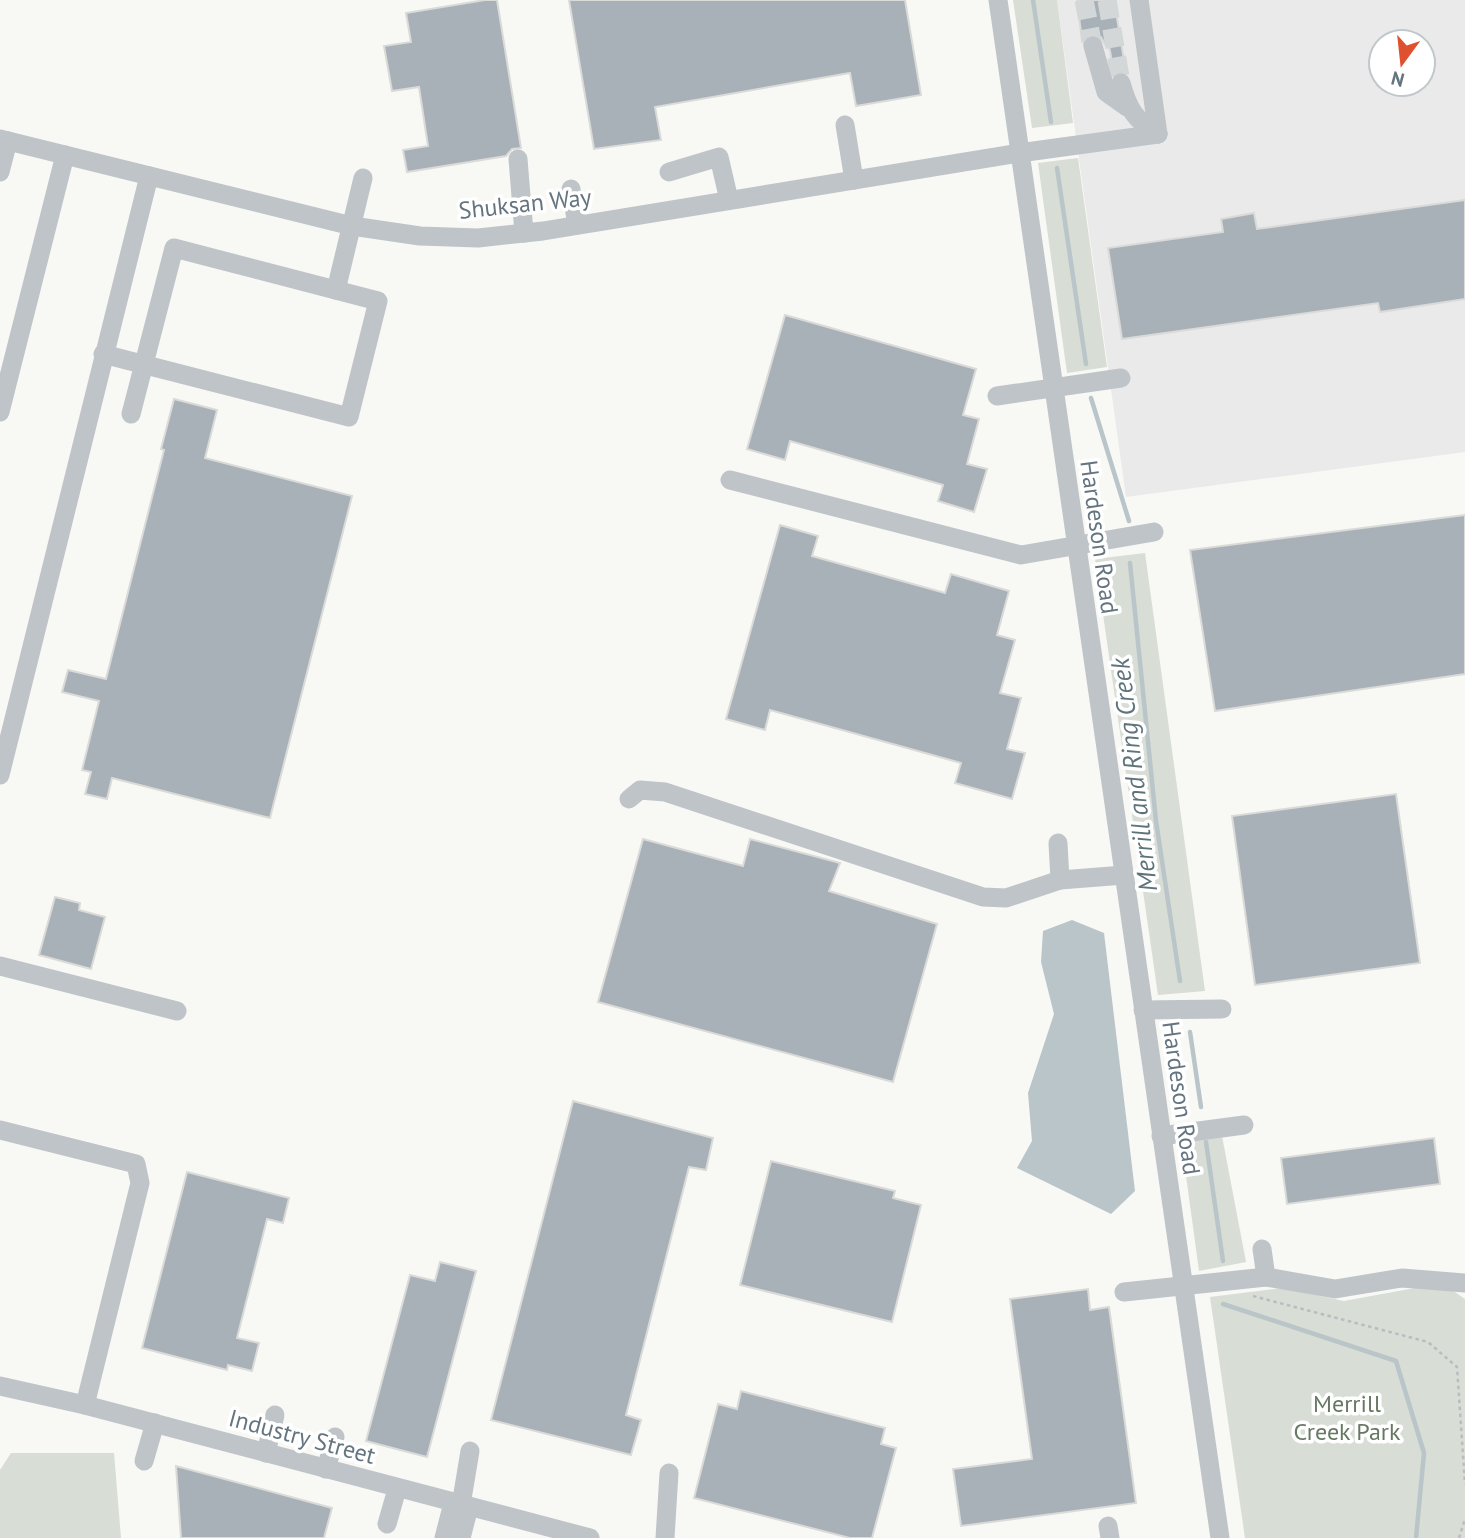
<svg xmlns="http://www.w3.org/2000/svg" width="1465" height="1538" font-family="'PT Sans',sans-serif">
<rect width="100%" height="100%" fill="#f8f8f5"/>
<path fill="#e9eae9" fill-rule="evenodd" d="M1057,0H1465V452L1126,497ZM1381,42H1423V84H1381Z"/>
<g fill="#d8ddd5">
<polygon points="1013,0 1057,0 1073,123 1032,128"/>
<polygon points="1078,158 1107,367 1067,373 1038,163"/>
<polygon points="1145,553 1205,991 1158,995 1095,559"/>
<polygon points="1222,1136 1246,1262 1199,1271 1181,1139"/>
<polygon points="1420,1287 1452,1290 1465,1299 1465,1538 1245,1538 1210,1297 1283,1288 1344,1301"/>
<polygon points="11,1453 114,1453 121,1538 0,1538 0,1470"/>
</g>
<polygon fill="#b9c5c9" points="1072,920 1104,933 1135,1191 1111,1214 1017,1168 1032,1141 1028,1093 1054,1014 1041,962 1043,931"/>
<g fill="none" stroke-linecap="round" stroke-linejoin="round">
<g stroke="#b9c5c9" stroke-width="4.5">
<polyline points="1033,0 1051,122"/>
<polyline points="1057,168 1086,364"/>
<polyline points="1091,398 1129,521"/>
<polyline points="1130,563 1156,821 1180,981"/>
<polyline points="1190,1032 1201,1107"/>
<polyline points="1206,1142 1223,1261"/>
<polyline points="1223,1304 1396,1361 1424,1453 1416,1538"/>
</g>
</g>
<g fill="#a8b1b7" stroke="#dadad8" stroke-width="2">
<polygon points="485,0 497,0 521,148 512,149 506,156 407,172 403,150 428,146 419,87 392,91 384,46 411,42 406,13"/>
<polygon points="569,0 905,0 921,95 856,106 850,73 655,107 661,140 594,149"/>
<polygon points="1077,0 1114,0 1126,72 1114,74 1109,45 1106,46 1101,37 1090,34 1082,41"/>
<polygon points="1465,200 1465,299 1380,312 1378,303 1122,339 1108,248 1223,232 1221,219 1254,213 1257,229"/>
<polygon points="785,315 976,369 963,415 979,419 967,464 987,469 974,512 938,501 943,485 790,441 785,460 747,449"/>
<polygon points="174,399 217,410 205,458 352,496 270,818 112,778 107,799 85,794 91,772 82,770 99,701 62,692 68,670 106,679 164,450 161,449"/>
<polygon points="1465,515 1465,674 1215,711 1190,550"/>
<polygon points="780,525 818,536 812,556 945,593 951,574 1009,591 997,635 1015,640 1000,693 1021,698 1007,749 1025,753 1012,799 955,783 961,763 770,710 765,730 726,719"/>
<polygon points="1396,794 1420,963 1255,985 1232,816"/>
<polygon points="643,839 743,866 750,839 840,863 829,891 937,924 893,1082 598,1002"/>
<polygon points="55,897 80,903 79,910 105,917 91,969 39,955"/>
<polygon points="573,1101 713,1138 706,1170 689,1167 626,1415 641,1420 631,1455 491,1420"/>
<polygon points="1434,1138 1440,1184 1287,1204 1281,1158"/>
<polygon points="771,1161 895,1191 893,1198 921,1205 892,1322 740,1285"/>
<polygon points="187,1172 289,1198 283,1223 267,1219 237,1338 259,1343 252,1371 228,1365 227,1370 142,1348"/>
<polygon points="440,1262 476,1271 427,1457 366,1441 410,1275 435,1281"/>
<polygon points="1088,1289 1090,1310 1109,1307 1136,1503 961,1526 953,1469 1032,1459 1010,1299"/>
<polygon points="741,1391 885,1428 881,1444 896,1448 872,1538 850,1538 694,1498 718,1404 737,1409"/>
<polygon points="176,1466 332,1508 324,1538 181,1538"/>
</g>
<g fill="none" stroke-linecap="round" stroke-linejoin="round">
<g stroke="#d3d7d8" stroke-width="19" stroke-dasharray="19 10" stroke-linecap="butt">
<polyline points="1084,0 1093,46"/>
<polyline points="1107,0 1121,83"/>
</g>
<g stroke="#babdc0" stroke-width="2.5" stroke-dasharray="3.5 3.5" stroke-linecap="butt">
<polyline points="1253,1296 1428,1342 1457,1367 1465,1484"/>
<polyline points="1459,1538 1465,1519"/>
</g>
<g stroke="#bfc4c8" stroke-width="19">
<polyline points="998,0 1220,1538"/>
<polyline points="1139,0 1158,134"/>
<polyline points="1093,46 1106,92 1127,107"/>
<path d="M1121,83C1128,109 1135,120 1158,134"/>
<polyline points="845,125 854,180"/>
<polyline points="0,139 352,226 420,236 478,238 543,231 1019,153 1158,134"/>
<polyline points="518,159 524,233"/>
<polyline points="0,172 8,141"/>
<polyline points="669,172 719,157 729,200"/>
<polyline points="571,189 577,225"/>
<polyline points="336,290 363,178"/>
<path d="M103,354C185,375 267,396 349,417L378,301L174,248L131,414"/>
<polyline points="997,396 1121,378"/>
<polyline points="0,412 65,155"/>
<polyline points="730,480 1021,555 1154,532"/>
<polyline points="0,775 149,176"/>
<polyline points="629,799 640,790 665,792 983,897 1006,898 1060,880 1124,875"/>
<polyline points="1058,843 1060,880"/>
<polyline points="0,966 177,1011"/>
<polyline points="1143,1010 1222,1009"/>
<polyline points="0,1130 136,1164 140,1183 85,1405"/>
<polyline points="1161,1136 1244,1125"/>
<polyline points="1262,1249 1266,1277"/>
<polyline points="1124,1292 1266,1277 1335,1289 1402,1278 1465,1283"/>
<polyline points="0,1386 85,1405 590,1538"/>
<polyline points="266,1453 275,1415"/>
<polyline points="144,1461 155,1423"/>
<polyline points="326,1469 335,1437"/>
<polyline points="461,1505 470,1451"/>
<polyline points="387,1524 397,1489"/>
<polyline points="1108,1526 1110,1538"/>
<polyline points="444,1538 453,1503"/>
<polyline points="461,1538 469,1507"/>
<polyline points="665,1538 669,1473"/>
</g>
</g>
<g text-anchor="middle" stroke-width="7" stroke-linejoin="round" paint-order="stroke">
<g font-size="24" fill="#647580" stroke="#fff">
<text transform="translate(525 204) rotate(-6)" y="8">Shuksan Way</text>
<text transform="translate(1099 537) rotate(82)" y="8">Hardeson Road</text>
<text transform="translate(1181 1098) rotate(82)" y="8">Hardeson Road</text>
<text transform="translate(302 1437) rotate(15)" y="8">Industry Street</text>
</g>
<g font-size="24" fill="#677863" stroke="#fff">
<text x="1347" y="1412">Merrill<tspan x="1347" dy="28">Creek Park</tspan></text>
</g>
<g font-size="26" font-style="italic" fill="#5e747a" stroke="#fff">
<text transform="translate(1134 775) rotate(-97)" y="9">Merrill and Ring Creek</text>
</g>
</g>
<g transform="translate(1402 63) rotate(195)"><circle r="33" fill="#ffffff" stroke="#c1c8cc" stroke-width="2"/>
<path d="M0-5L12 26L0 18L-12 26Z" fill="#df502f"/>
<text y="-10" font-size="19" font-weight="bold" text-anchor="middle" fill="#647580">N</text>
</g>
</svg>
